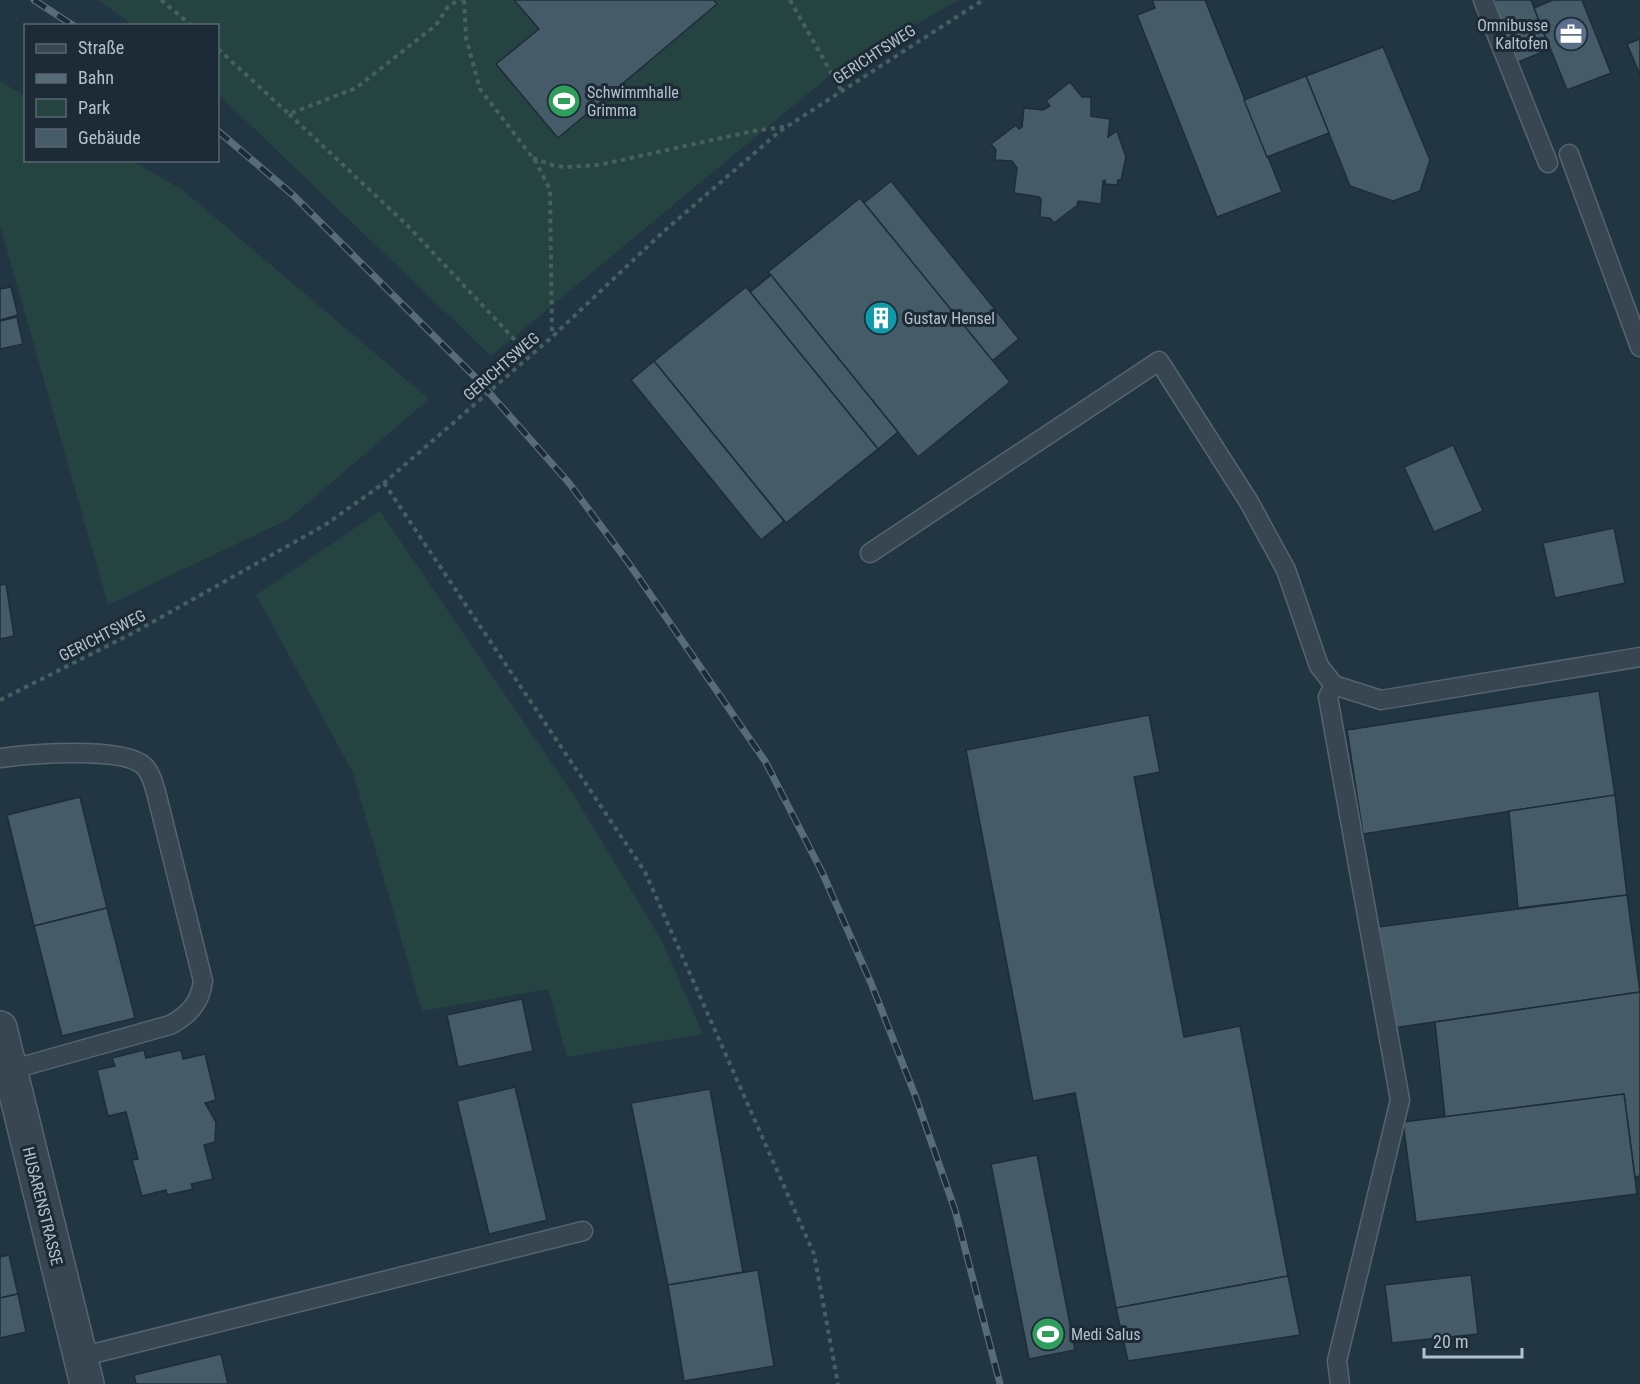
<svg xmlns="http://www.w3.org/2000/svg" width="1640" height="1384" font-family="'Roboto Condensed',sans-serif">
<rect width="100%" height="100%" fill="#223542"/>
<g fill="#244341">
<polygon points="98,0 959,0 839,68 491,356 218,94 218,26 133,25"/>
<polygon points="0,81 25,96 26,160 133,161 184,191 429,399 289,519 108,605 0,225"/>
<polygon points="380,511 575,797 662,941 703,1034 567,1057 548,989 422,1011 353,773 256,595"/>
</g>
<g fill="#465b68" stroke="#1e2d38" stroke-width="1.5">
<polygon points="514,0 714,0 717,4 558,138 496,64 539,29"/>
<polygon points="1152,0 1205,0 1282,192 1217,217 1137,15 1155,8"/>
<polygon points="1493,0 1531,0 1550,49 1518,62"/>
<polygon points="1553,0 1582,0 1611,73 1567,90 1534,8"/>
<polygon points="1640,39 1640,75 1627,44"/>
<polygon points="1383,47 1430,160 1420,191 1393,201 1350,186 1306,76"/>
<polygon points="1306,76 1329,133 1267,157 1244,100"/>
<polygon points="1070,82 1082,97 1091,97 1091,116 1110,119 1108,137 1117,131 1126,157 1121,180 1118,180 1117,185 1105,184 1105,180 1103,181 1101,204 1079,201 1077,203 1079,204 1054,223 1050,218 1040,217 1041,199 1039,197 1014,193 1017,168 1012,161 995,160 996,150 991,144 1016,125 1019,129 1022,127 1024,108 1043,110 1050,106 1046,101"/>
<polygon points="891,181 1019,339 992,361 864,203"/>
<polygon points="860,198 1010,382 918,457 768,272"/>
<polygon points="771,275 898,432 878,449 750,292"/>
<polygon points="11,287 18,315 0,320 0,289"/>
<polygon points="746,287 878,449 786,523 654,361"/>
<polygon points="17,317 23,344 0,349 0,321"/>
<polygon points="654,361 784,521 761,540 631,380"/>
<polygon points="1453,445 1483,511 1434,532 1404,467"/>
<polygon points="1614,528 1625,583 1555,598 1543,543"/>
<polygon points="6,584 14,636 0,639 0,585"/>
<polygon points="1599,691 1615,795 1363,834 1347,730"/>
<polygon points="1149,715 1160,772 1134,777 1184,1037 1240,1026 1288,1276 1116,1308 1075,1093 1033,1101 966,750"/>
<polygon points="1615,795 1627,895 1518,908 1509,811"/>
<polygon points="80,797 107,908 34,926 7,815"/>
<polygon points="1627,895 1640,992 1393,1028 1378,927"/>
<polygon points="107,908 135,1018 62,1036 34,926"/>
<polygon points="1640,992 1640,1176 1635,1177 1624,1094 1445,1117 1435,1022"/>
<polygon points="522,999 533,1051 458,1067 447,1015"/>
<polygon points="144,1050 146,1058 181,1050 183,1059 205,1054 216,1100 205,1103 216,1122 215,1142 204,1145 213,1179 191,1184 193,1189 167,1195 166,1190 142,1196 132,1160 138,1159 126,1112 108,1116 97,1070 115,1066 112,1058"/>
<polygon points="515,1087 547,1220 489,1234 457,1101"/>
<polygon points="710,1089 743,1272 668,1285 631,1103"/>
<polygon points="1624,1094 1637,1194 1416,1222 1403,1122"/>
<polygon points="1037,1155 1075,1350 1029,1359 991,1164"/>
<polygon points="9,1255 18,1294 0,1298 0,1257"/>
<polygon points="758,1270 774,1366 684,1381 668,1285"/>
<polygon points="1471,1275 1478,1334 1392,1343 1385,1285"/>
<polygon points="1288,1276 1300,1335 1128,1361 1116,1308"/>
<polygon points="18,1294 26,1332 0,1338 0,1298"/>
<polygon points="221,1354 228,1384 136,1384 134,1375"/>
</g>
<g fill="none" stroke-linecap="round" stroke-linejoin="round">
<g stroke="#55646f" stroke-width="21">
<g id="service">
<polyline points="1483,0 1548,163"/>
<polyline points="1569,154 1640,347"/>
<polyline points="870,553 1159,361 1249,502 1286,570 1319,666 1334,685 1381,700 1640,657"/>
<polyline points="1334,685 1328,697 1400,1100 1337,1361 1340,1384"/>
<path d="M0,758C29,754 123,746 144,766C152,774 154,786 157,796L203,981C200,1003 189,1015 170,1025L10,1070"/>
<polyline points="80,1357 583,1231"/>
</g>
</g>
<g stroke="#55646f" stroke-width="36">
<polyline id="minor" points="0,1028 87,1384"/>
</g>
<g stroke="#45605f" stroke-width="4" stroke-dasharray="4.5 4.5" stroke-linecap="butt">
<polyline points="161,0 192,26"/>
<polyline points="464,0 466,38 480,89 536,162 550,190 552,336"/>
<polyline points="790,0 841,90"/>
<polyline points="218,49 289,114 356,88 436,25 449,5 461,0"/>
<polyline points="289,114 409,227 530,356"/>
<polyline points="533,158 555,166 567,167 599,165 753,131 784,127"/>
<polyline points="384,483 645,872 814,1254 838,1384"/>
<polyline points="0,700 133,633 325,525 384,483 552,337 663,232 780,131 983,0"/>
</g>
<use href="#service" stroke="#374651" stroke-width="18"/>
<use href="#minor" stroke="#374651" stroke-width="33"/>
<g stroke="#586b79" stroke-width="7">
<g id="rail">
<polyline points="34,0 74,26"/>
<polyline points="218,131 293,195 477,379 569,483 630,565 765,761 822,872 871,983 915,1095 955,1210 1000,1384"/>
</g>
</g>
<use href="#rail" stroke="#1c2b36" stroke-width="4.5" stroke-dasharray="14" stroke-linecap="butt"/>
</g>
<defs>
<g id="office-disc" transform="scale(1.725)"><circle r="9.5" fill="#5c6f8a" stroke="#1c2b36"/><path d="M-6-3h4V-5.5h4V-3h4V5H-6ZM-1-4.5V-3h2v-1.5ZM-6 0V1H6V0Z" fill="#fff"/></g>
<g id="stadium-disc" transform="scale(1.725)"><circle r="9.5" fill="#2e9e5b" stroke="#1c2b36"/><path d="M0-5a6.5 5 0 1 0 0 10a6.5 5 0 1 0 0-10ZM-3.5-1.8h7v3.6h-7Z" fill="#fff"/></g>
<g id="building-disc" transform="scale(1.725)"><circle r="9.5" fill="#0f9aa8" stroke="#1c2b36"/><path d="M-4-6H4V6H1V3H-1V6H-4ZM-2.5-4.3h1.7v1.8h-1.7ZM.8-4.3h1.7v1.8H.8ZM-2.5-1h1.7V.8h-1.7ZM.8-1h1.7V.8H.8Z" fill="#fff"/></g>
</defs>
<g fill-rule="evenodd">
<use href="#office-disc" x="1571" y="34"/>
<use href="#stadium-disc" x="564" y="101"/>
<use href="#building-disc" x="881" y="318"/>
<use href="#stadium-disc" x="1048" y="1334"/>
</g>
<g text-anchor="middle" stroke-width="6" stroke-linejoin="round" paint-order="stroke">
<g font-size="16" fill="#b3c1cc" stroke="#1c2b36" text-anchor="start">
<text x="1548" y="31" text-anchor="end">Omnibusse<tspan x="1548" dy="18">Kaltofen</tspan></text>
<text x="587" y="98">Schwimmhalle<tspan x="587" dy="18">Grimma</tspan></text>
<text x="904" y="324">Gustav Hensel</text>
<text x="1071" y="1340">Medi Salus</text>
</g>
<g font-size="16" fill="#b3c1cc" stroke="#1c2b36">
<text transform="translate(874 54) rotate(-33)" y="6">GERICHTSWEG</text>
<text transform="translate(501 366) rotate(-41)" y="6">GERICHTSWEG</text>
<text transform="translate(102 635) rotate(-27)" y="6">GERICHTSWEG</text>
<text transform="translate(43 1206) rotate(76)" y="6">HUSARENSTRASSE</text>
</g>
</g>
<rect x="24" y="24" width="195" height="138" fill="#1c2b36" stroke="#586772" stroke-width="1.5"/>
<rect x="36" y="44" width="30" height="9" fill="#374651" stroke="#586772" stroke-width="1.5"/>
<text x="78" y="54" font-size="18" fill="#b3c1cc">Straße</text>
<rect x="36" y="74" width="30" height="9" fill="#586b79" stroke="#586772" stroke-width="1.5"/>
<text x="78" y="84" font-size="18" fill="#b3c1cc">Bahn</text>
<rect x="36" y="99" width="30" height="18" fill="#244341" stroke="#586772" stroke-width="1.5"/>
<text x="78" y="114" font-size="18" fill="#b3c1cc">Park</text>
<rect x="36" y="129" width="30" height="18" fill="#465b68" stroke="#586772" stroke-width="1.5"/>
<text x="78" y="144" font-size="18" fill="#b3c1cc">Gebäude</text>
<path d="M1424 1348v9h98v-9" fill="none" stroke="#b3c1cc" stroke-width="3"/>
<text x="1433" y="1348" font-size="18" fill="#b3c1cc" stroke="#1c2b36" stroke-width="4.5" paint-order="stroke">20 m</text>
</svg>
